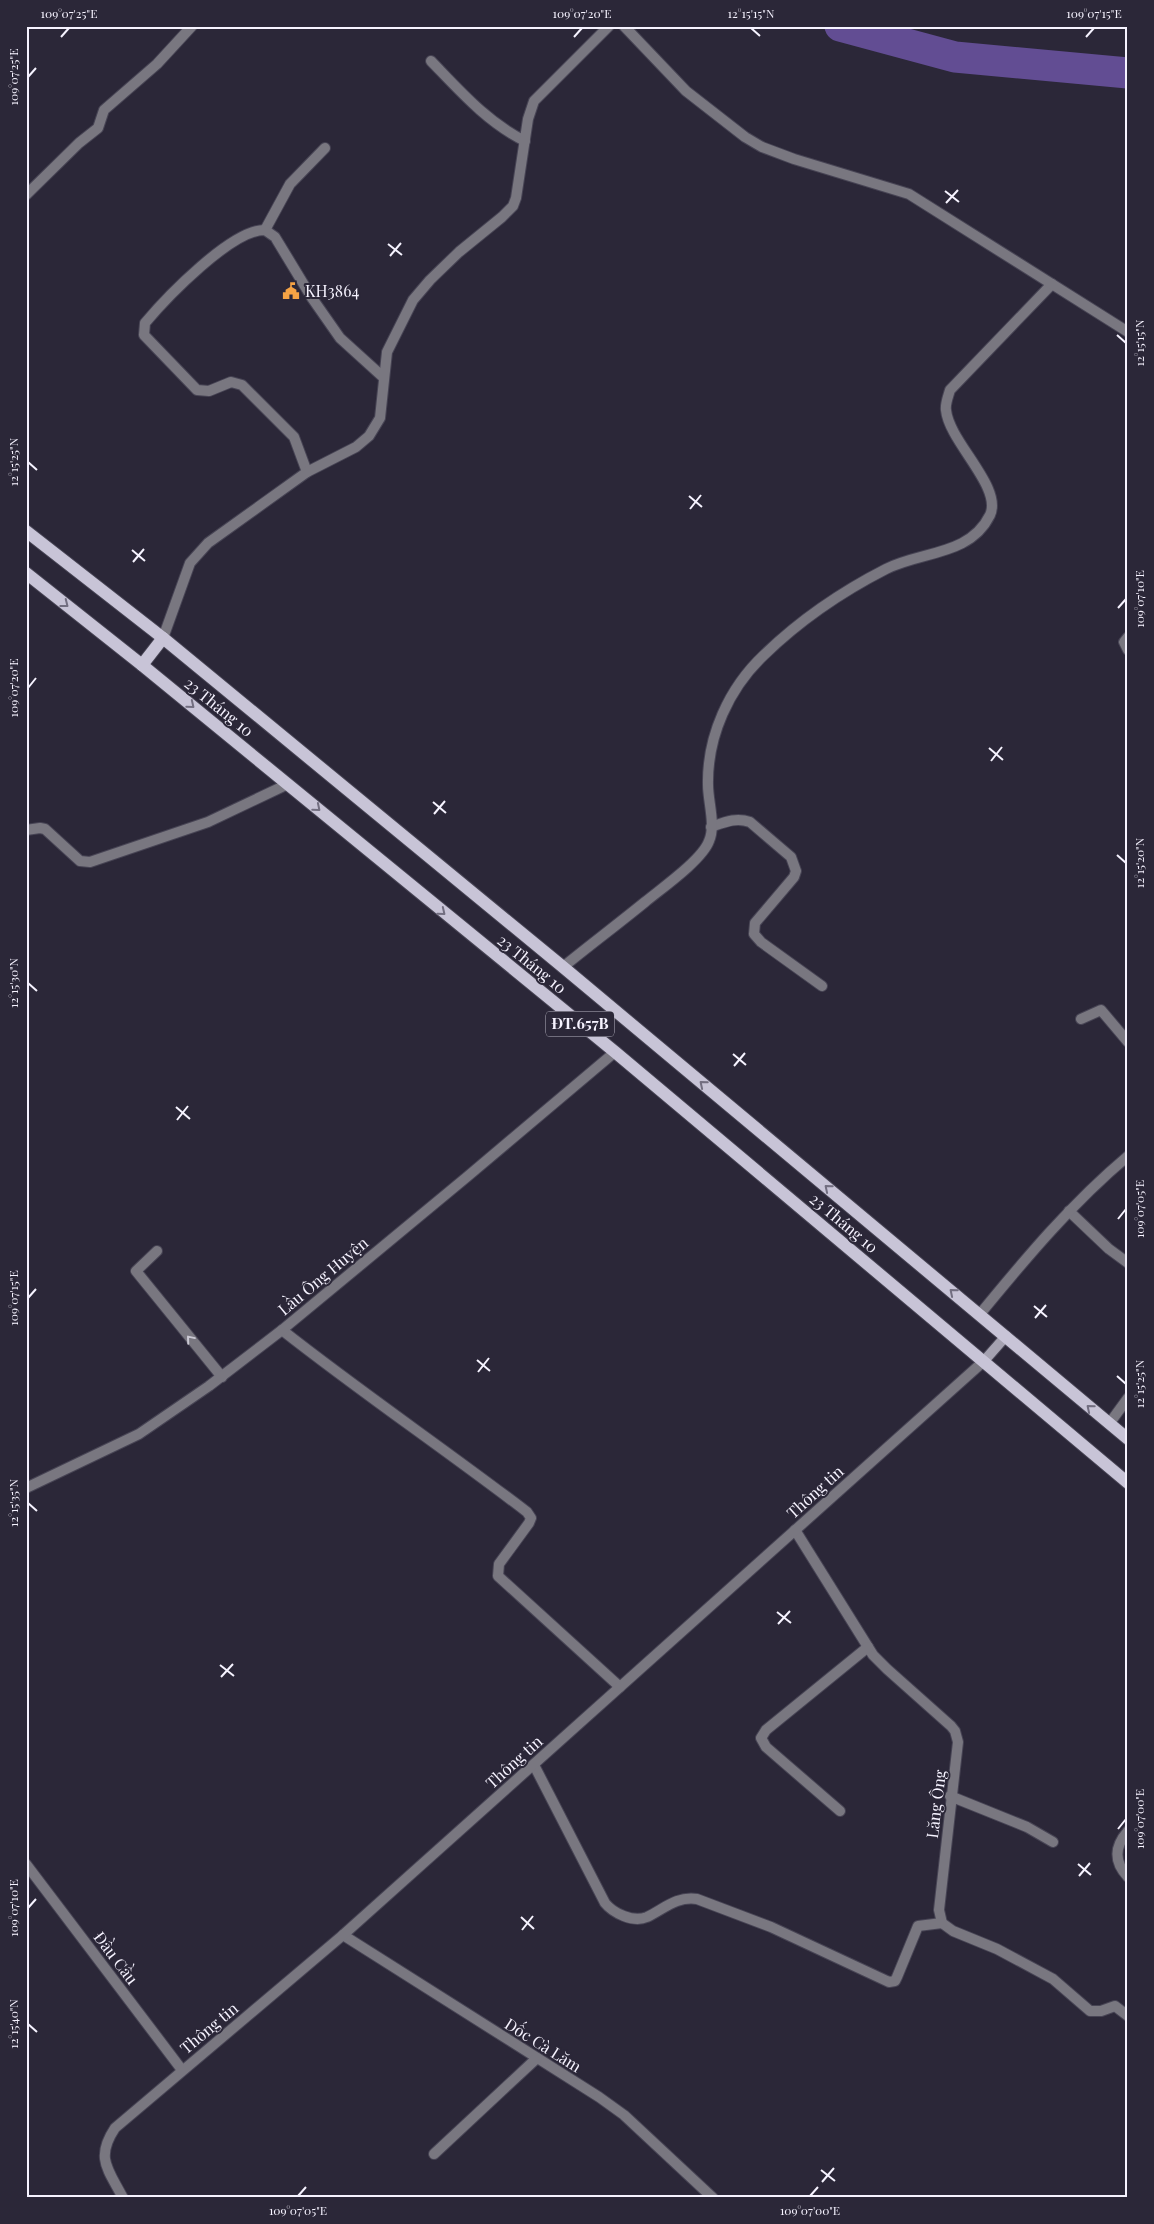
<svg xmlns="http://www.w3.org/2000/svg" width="1154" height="2224" font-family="'Playfair Display',serif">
<rect width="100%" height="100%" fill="#2b2738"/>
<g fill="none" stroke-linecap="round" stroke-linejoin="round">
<polyline stroke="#624d93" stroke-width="31" points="840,26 955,57 1128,73"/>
<g stroke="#474454" stroke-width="12">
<g id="lane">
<path d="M711,827C725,822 736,817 750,822L791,857L796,871L794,877L755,923L754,934L761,942L822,986"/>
<path d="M563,967C590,945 618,924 645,902C662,888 702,860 709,841C716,825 708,802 708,785C707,736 729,688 764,655C799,621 843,591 886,569C921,551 970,556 990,515C1003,487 949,442 946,410C945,404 948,397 950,390L1052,284"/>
<polyline points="950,1796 1027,1827 1053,1842"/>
</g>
</g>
<g stroke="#474454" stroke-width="12">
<g id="street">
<polyline points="624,26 686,91 745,137 762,147 794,159 909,194 1128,332"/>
<path d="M431,61C460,91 488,123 525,141"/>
<polyline points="26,195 79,143 98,128 104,110 157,64 192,26"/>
<polyline points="265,230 290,184 325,148"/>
<path d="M307,472L294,437L242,385L231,382L209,391L197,390L144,335L145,323C166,298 232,229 265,230L275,237L312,298L340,338L383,377"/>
<polyline points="1128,637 1124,642 1128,650"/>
<polyline points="163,638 190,563 208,543 307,472 356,447 369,436 380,418 387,352 413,300 430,280 459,252 502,217 513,206 516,198 528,119 534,101 609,26"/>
<polyline points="26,830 40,828 45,829 80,861 90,862 208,822 288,784"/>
<polyline points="1081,1019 1101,1010 1128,1042"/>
<polyline points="1069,1211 1109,1249 1128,1263"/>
<polyline points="157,1251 136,1271 222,1377"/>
<path d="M980,1314C1026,1258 1072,1203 1128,1156"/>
<path d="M282,1330C362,1393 446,1450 527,1512L531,1518L529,1523L499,1564L498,1576L620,1687"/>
<polyline points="1109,1424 1128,1398"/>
<polyline points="26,1488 139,1434 209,1386 282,1330 468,1176 615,1052"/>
<polyline points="795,1530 873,1655 887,1669 951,1726 955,1731 958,1742 939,1910 942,1923 953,1931 997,1949 1053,1979 1090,2011 1101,2011 1115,2006 1128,2016"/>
<path d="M534,1765L605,1903C613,1913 633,1923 647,1917C664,1909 676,1896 697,1899L771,1927L889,1982L895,1981L897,1977L918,1926L942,1923"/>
<polyline points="840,1811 766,1747 761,1738 766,1730 868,1647"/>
<path d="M1128,1831C1114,1847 1114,1862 1128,1877"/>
<polyline points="26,1864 182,2070"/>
<polyline points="343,1935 599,2097 624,2115 713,2198"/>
<polyline points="434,2154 537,2058"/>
<path d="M123,2198C108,2169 95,2158 115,2128L343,1935L984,1361"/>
</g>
</g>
<g stroke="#474454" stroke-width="12">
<polyline id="secondary" points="984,1361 1006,1336"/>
</g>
<g stroke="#474454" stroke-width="14">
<g id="primary">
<polyline points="26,531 163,638 563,967 1128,1439"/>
<polyline points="26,573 142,665 615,1052 1128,1483"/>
<polyline points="142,665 163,638"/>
</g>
</g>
<use href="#lane" stroke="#797780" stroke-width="10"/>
<use href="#street" stroke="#797780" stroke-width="10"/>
<use href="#secondary" stroke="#a5a2b1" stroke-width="10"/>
<use href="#primary" stroke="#c8c4d7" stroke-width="12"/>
</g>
<defs><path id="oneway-chevron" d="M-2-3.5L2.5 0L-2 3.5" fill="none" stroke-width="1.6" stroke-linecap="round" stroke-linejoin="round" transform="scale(1.25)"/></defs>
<g stroke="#726e80">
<use href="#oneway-chevron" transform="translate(65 604) rotate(38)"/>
<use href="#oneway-chevron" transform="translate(191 705) rotate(39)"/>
<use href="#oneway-chevron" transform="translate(317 808) rotate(40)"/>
<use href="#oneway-chevron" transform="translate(442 912) rotate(39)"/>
<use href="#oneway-chevron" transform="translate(703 1084) rotate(-140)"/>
<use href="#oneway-chevron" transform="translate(828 1188) rotate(-140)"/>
<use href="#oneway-chevron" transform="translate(953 1292) rotate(-140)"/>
<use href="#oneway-chevron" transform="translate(1090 1408) rotate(-140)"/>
</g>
<use stroke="#cac8d3" href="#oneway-chevron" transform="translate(190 1339) rotate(-130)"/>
<path fill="none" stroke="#f6f3ff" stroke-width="2" d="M751,28L760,36M61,37L69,28M574,37L582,28M1086,37L1094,28M28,77L36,68M945,191L959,202M946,203L958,190M388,244L402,255M390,256L401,243M1117,335L1126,343M28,462L37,470M689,496L702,507M690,509L701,495M132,550L145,561M133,562L144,549M1118,608L1126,599M28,688L36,678M989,748L1003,760M991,761L1002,747M433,802L446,813M434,814L445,801M1117,855L1126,863M28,983L37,991M733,1054L746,1065M734,1066L745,1053M176,1107L190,1119M177,1120L188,1106M1118,1219L1126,1209M28,1298L36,1289M1034,1306L1047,1317M1035,1318L1046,1305M477,1360L490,1371M478,1372L489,1358M1117,1376L1126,1384M28,1503L37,1511M777,1612L791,1623M778,1624L790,1611M220,1665L234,1676M221,1677L233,1664M1118,1829L1126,1819M1078,1864L1091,1875M1079,1876L1090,1863M28,1908L36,1899M521,1917L534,1929M522,1930L533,1916M28,2024L37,2032M821,2170L835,2181M822,2182L834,2168M298,2196L306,2187M810,2196L818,2187"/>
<defs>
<g id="civic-bare" transform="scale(1.35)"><path d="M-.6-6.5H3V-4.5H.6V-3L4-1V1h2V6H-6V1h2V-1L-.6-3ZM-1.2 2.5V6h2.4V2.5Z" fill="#f5a345" stroke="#2b2738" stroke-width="2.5" paint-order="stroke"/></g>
</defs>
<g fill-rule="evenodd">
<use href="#civic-bare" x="291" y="291"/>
</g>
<g text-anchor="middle" stroke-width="4" stroke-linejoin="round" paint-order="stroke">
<rect fill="#2b2738" stroke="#b9b6c3" stroke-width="1" x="546" y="1011.5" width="68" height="25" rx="4"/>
<g font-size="15" font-weight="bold" fill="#f6f3ff">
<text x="580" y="1029">ĐT.657B</text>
</g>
<g font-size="16" fill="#f6f3ff" stroke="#2b2738" text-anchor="start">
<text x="305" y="297">KH3864</text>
</g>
<g font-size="16" fill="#f6f3ff" stroke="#2b2738">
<text transform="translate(219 707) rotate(39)" y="6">23 Tháng 10</text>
<text transform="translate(532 964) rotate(39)" y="6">23 Tháng 10</text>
<text transform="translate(844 1223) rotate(40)" y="6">23 Tháng 10</text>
<text transform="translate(323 1276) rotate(-40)" y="6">Lầu Ông Huyện</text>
<text transform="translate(815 1492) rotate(-42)" y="6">Thông tin</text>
<text transform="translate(514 1762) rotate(-42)" y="6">Thông tin</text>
<text transform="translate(936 1804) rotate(-83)" y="6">Lăng Ông</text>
<text transform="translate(116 1958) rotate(53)" y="6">Đầu Cầu</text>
<text transform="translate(209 2028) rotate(-40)" y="6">Thông tin</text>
<text transform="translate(543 2045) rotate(32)" y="6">Dốc Cà Lăm</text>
</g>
</g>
<rect width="1154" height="2224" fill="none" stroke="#2b2738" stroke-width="55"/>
<rect x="28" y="28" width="1098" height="2168" fill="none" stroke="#f6f3ff" stroke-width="2"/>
<g font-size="12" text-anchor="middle" fill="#f6f3ff">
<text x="69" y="18">109°07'25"E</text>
<text x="582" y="18">109°07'20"E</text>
<text x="751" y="18">12°15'15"N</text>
<text x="1094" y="18">109°07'15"E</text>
<text transform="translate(14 77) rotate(-90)" y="4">109°07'25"E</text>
<text transform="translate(1140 343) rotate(-90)" y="4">12°15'15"N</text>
<text transform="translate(14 462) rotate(-90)" y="4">12°15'25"N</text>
<text transform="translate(1140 599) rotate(-90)" y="4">109°07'10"E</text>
<text transform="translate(14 688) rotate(-90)" y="4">109°07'20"E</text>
<text transform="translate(1140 863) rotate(-90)" y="4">12°15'20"N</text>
<text transform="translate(14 983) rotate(-90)" y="4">12°15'30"N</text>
<text transform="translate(1140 1209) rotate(-90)" y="4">109°07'05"E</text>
<text transform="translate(14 1298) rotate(-90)" y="4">109°07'15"E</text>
<text transform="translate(1140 1384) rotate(-90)" y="4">12°15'25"N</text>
<text transform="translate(14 1503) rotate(-90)" y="4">12°15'35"N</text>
<text transform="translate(1140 1819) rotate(-90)" y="4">109°07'00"E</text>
<text transform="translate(14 1908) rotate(-90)" y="4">109°07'10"E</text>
<text transform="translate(14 2024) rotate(-90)" y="4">12°15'40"N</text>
<text x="298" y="2215">109°07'05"E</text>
<text x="810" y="2215">109°07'00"E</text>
</g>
</svg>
